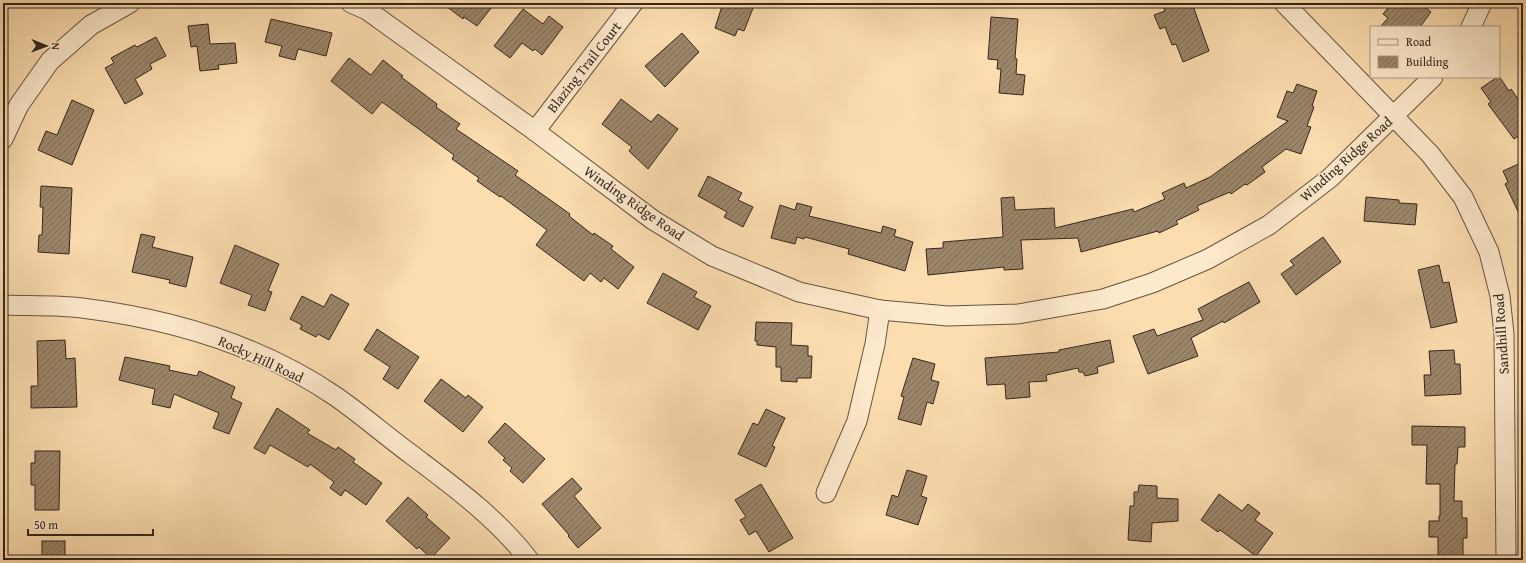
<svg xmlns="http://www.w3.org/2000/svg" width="1526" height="563" font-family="'Gentium Book Plus',serif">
<defs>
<pattern id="building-hatch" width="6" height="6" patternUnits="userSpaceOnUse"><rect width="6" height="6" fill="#9c866a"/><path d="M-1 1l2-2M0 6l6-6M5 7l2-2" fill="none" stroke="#806e57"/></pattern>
</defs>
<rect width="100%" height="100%" fill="#fcddb0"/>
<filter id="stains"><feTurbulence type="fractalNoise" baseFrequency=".005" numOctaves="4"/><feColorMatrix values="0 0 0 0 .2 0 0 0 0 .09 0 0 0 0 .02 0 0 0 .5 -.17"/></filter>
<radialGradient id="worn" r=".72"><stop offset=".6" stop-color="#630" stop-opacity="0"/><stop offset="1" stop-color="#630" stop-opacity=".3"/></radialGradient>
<g fill="url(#building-hatch)" stroke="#33271e">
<polygon points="442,3 495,3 477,26 464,17 463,19"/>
<polygon points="723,3 755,3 744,31 738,29 735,36 715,28"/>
<polygon points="1162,3 1192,3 1209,51 1183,62 1176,44 1172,45 1165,27 1160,29 1154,15 1165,11"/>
<polygon points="1392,3 1420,3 1431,12 1420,27 1380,27 1388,18 1383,14"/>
<polygon points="523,9 543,24 549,16 563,27 542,55 535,49 533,51 522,43 510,58 494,46"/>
<polygon points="991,17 1018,19 1015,58 1017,59 1016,74 1025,75 1023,95 999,93 1001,69 997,69 998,60 988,59"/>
<polygon points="271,19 332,33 326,56 298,49 295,60 279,56 282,46 265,42"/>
<polygon points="208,24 210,44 235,43 237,63 218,65 219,69 200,71 197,46 191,47 188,26"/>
<polygon points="682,33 699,52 665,87 645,66"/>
<polygon points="156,37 166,56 150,64 152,69 135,79 143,94 125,104 105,68 114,63 111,58 135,45 137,47"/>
<polygon points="349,58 371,75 383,60 403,76 401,77 437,104 436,107 460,124 456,129 518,171 515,175 570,214 569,216 593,235 594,233 613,246 611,249 634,267 618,289 604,278 601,282 590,273 584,281 536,245 547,230 501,196 500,197 477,181 479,178 452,159 454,155 382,102 372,114 331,81"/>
<polygon points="1499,76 1509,91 1511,89 1523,106 1523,133 1514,139 1488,104 1491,102 1481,88"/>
<polygon points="1297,84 1317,91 1312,106 1314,107 1307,126 1311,127 1301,154 1286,149 1262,167 1265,172 1247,185 1245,184 1231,194 1230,192 1197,206 1199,210 1176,221 1178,224 1159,233 1158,231 1081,252 1078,238 1021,240 1023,269 1004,270 1004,267 928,275 926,249 943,248 943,242 1003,237 1001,198 1014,197 1015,210 1054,208 1055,228 1133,209 1134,212 1165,199 1162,193 1184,183 1186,188 1210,177 1288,121 1277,117 1287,91 1293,93"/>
<polygon points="621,99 651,122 658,114 678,129 648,169 629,151 632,147 602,124"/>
<polygon points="72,100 94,110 72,165 38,150 46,131 57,135"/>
<polygon points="1523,162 1523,222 1505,184 1508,182 1503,171"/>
<polygon points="708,176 742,193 738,200 753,207 743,227 724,217 727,212 698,196"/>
<polygon points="41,186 72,188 69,254 38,252 39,235 42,235 43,207 40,207"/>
<polygon points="1366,197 1399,200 1399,203 1417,204 1415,225 1364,221"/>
<polygon points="797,203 812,207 809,216 881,233 883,226 896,230 894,236 913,242 905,271 848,254 849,249 805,237 804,239 797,237 795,244 771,238 780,205 795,210"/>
<polygon points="141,234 155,237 152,247 193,257 186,287 169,283 170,280 132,272"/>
<polygon points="1323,237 1341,262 1296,295 1281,274 1294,265 1290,261"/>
<polygon points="235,245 279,264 268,291 272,292 265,311 248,305 252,295 220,283"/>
<polygon points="1439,265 1443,283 1449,282 1457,322 1431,328 1418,270"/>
<polygon points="663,273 697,292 694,297 711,306 698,330 647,303"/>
<polygon points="1249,282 1260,302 1224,323 1223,321 1191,338 1198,356 1148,374 1133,336 1154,329 1157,336 1203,320 1198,309"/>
<polygon points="331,294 349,304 329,340 318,334 316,337 300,329 302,325 290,319 302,296 324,307"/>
<polygon points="756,322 792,323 791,345 808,346 808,356 812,356 811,378 797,378 797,382 781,381 781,367 776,367 776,347 757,345 757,341 755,341"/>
<polygon points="377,329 419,357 398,389 383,379 390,367 364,350"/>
<polygon points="65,340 66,359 75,358 77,407 31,408 31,386 38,386 37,341"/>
<polygon points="1110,340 1114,362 1097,367 1098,373 1085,376 1083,372 1079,372 1078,368 1046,375 1047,381 1029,382 1030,397 1006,399 1005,384 987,385 985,358 1059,352 1059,350"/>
<polygon points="1454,350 1455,364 1460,364 1461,394 1425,396 1424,375 1431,375 1429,351"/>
<polygon points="125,357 170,366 169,370 197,376 199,371 235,387 231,398 242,403 229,434 213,428 219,413 174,394 170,408 152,404 155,389 119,380"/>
<polygon points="913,358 935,364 931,380 939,382 933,404 927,402 921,425 898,419 904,397 901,396"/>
<polygon points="441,379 466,398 468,395 483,407 463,432 424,401"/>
<polygon points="277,408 310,430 307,433 336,450 338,447 355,459 353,462 382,483 366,505 345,490 341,496 330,488 334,482 310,464 308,467 270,445 265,454 254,448"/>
<polygon points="766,409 785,418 772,446 775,447 766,467 738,454 753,423 758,425"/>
<polygon points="505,423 545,459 523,483 510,471 512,468 503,460 505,458 488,442"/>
<polygon points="1412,426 1465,427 1465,447 1458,447 1457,464 1455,464 1454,501 1462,501 1462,518 1467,518 1467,538 1463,538 1463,559 1438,559 1438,537 1429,537 1429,521 1439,521 1439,516 1440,516 1440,484 1426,484 1427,445 1412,445"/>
<polygon points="35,451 60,451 59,510 35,510 35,485 31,485 31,463 35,463"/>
<polygon points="907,470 927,476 921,496 927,498 918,525 886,515 892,495 898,497"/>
<polygon points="572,478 582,489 574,496 601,528 578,548 568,536 569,535 542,504"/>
<polygon points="761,484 793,538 769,552 756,531 749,535 740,520 746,517 735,500"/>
<polygon points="1139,485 1157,486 1157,498 1178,499 1178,521 1152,523 1151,542 1128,540 1130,506 1134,506 1134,492 1138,492"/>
<polygon points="1219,494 1242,511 1248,504 1260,513 1255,520 1273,533 1256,556 1220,530 1218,532 1201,520"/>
<polygon points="408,497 428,515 426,517 450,538 431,558 419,547 417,549 386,521"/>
<rect x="42" y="541" width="23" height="19"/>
</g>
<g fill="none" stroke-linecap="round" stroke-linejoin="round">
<g stroke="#655442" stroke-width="21">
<g id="minor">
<polyline points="351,3 367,10 535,131 653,220 712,256 799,292 880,310 948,316 1018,314 1103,299 1152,283 1208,259 1269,225 1330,178 1433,77"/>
<polyline points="1284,3 1430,154 1463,197 1489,252 1500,296 1504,334 1506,560"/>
<polyline points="1471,27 1482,3"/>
<polyline points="535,131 633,3"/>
<polyline points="3,139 19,105 50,61 91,25 130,3"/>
<path d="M3,305C29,306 56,305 82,308C171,319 260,345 335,396C361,414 386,436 412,455C454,487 497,518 529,560"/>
<polyline points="826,493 857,421 875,344 880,310"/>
</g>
</g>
<use href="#minor" stroke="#fde9cc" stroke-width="19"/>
</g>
<g text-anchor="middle" stroke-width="3.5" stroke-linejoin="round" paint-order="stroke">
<g font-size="14" fill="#33271e" stroke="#fde9cc">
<text transform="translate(584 67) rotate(-52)" y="5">Blazing Trail Court</text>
<text transform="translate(1346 159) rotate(-42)" y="5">Winding Ridge Road</text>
<text transform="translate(634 203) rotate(35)" y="5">Winding Ridge Road</text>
<text transform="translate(1501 334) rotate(-94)" y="5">Sandhill Road</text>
<text transform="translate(261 359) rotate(25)" y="5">Rocky Hill Road</text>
</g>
</g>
<rect width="1526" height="563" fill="none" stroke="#fcddb0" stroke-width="16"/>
<rect x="4" y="4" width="1518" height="555" fill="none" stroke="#33271e" stroke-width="2"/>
<rect x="8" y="8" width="1510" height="547" fill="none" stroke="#33271e"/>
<rect x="1370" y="26" width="130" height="52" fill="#fde9cc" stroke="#ac9b86"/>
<rect x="1378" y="39" width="20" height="6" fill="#fde9cc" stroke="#ac9b86"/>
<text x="1406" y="46" font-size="12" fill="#33271e">Road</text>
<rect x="1378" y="56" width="20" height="12" fill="url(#building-hatch)" stroke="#ac9b86"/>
<text x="1406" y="66" font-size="12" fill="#33271e">Building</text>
<g transform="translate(46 46) rotate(91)" stroke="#fde9cc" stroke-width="3" paint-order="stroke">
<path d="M0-3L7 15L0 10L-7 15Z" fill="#33271e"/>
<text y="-6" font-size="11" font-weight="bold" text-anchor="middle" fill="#33271e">N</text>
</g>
<path d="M28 529v6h125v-6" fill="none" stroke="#33271e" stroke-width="2"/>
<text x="34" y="529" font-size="12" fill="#33271e" stroke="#fde9cc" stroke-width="3" paint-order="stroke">50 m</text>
<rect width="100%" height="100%" filter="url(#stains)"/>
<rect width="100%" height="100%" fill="url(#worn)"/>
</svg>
